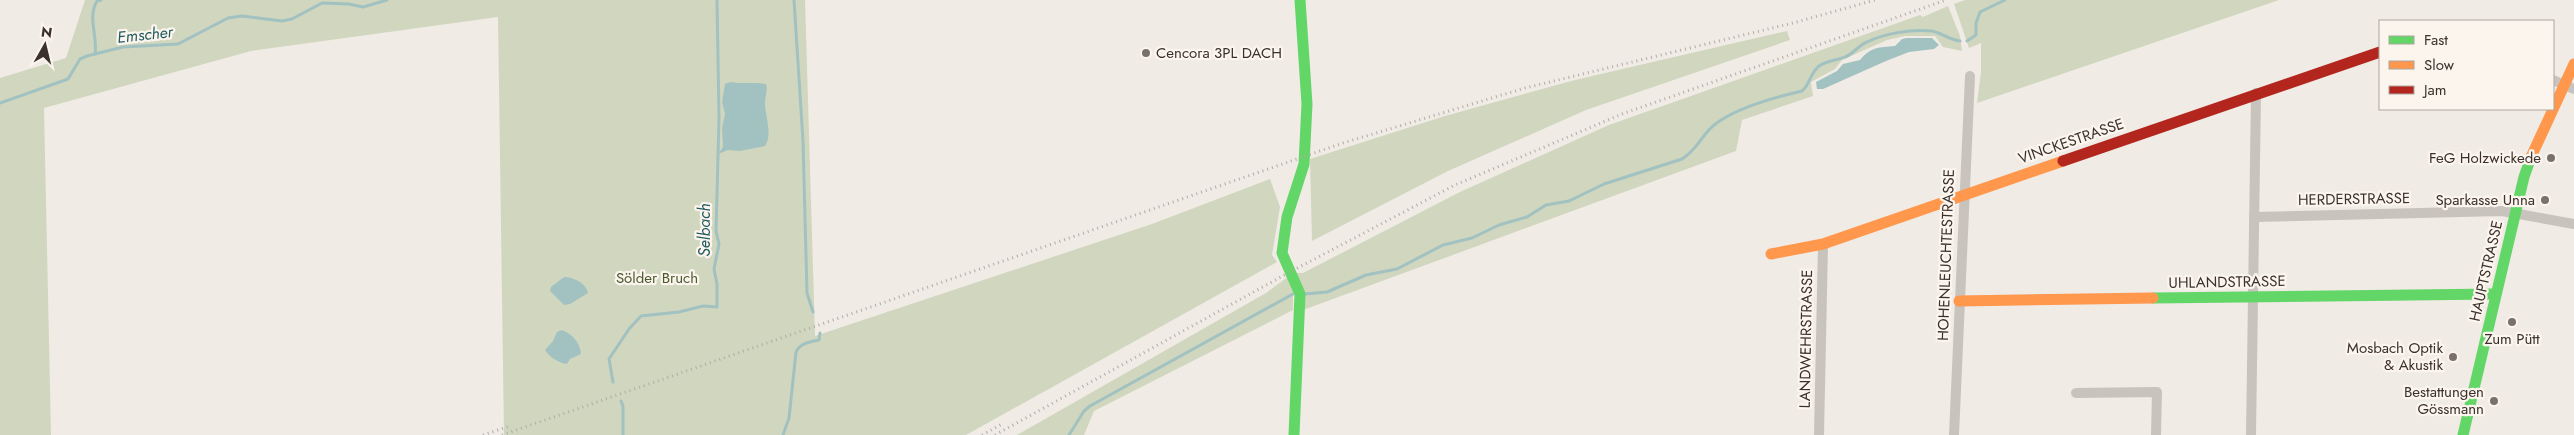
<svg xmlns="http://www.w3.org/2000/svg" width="2574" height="435" font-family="Jost,sans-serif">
<rect width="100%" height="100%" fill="#f0ebe5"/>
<g fill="#d1d6bf">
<polygon points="85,0 805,0 815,336 1152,224 1270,179 1280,207 1272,255 1277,262 966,435 504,435 498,17 251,51 44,108 51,435 0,435 0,78 66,58"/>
<polygon points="1965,0 2279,0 1977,103 1981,72 1981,43 1969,48 1954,4"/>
<polygon points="1948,6 1960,36 1962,51 1943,47 1935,36 1905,36 1887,40 1842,60 1835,69 1811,82 1813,96 1742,120 1736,151 1303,310 1295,273 1303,273 1460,192 1609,125 1920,15 1923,17"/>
<polygon points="1787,31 1790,40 1586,110 1448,171 1312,241 1310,159 1445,116 1575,80"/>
<polygon points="1289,276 1293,287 1293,310 1094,411 1084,435 1017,435 1266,293"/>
</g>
<g fill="#a1c2c1">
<path d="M1907,38H1932L1939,45L1934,49L1909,52L1886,61L1823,89H1817L1816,82L1837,71L1843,64L1860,60C1872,46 1878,48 1895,46L1902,39Z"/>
<path d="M730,82C742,84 754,82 766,84C768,90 765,96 765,103C765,116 773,134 765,146L740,151L728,150L718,154L723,147L722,128L725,114L722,102L725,84Z"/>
<path d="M564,277C573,277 586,283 588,293L570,304L564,305L550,291L551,287Z"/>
<path d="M562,330C572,334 580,342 581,354L570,359L567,364C559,363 549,357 545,350L553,341L557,332Z"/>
</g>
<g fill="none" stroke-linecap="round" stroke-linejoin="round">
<g stroke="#a1c2c1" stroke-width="3">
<polyline points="794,0 803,141 807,293 813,312"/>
<polyline points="1967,41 1976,35 1976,23 1980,12 2005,0"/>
<path d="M95,54C98,36 87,18 97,1L101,0"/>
<polyline points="0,103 68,79 80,59 87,56 123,47 178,44 228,18 242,16 282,21 292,19 322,3 349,4 363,7 387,0"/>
<path d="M1305,294L1327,292L1366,275L1397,269L1443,245L1472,238L1499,225L1527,217L1546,205L1569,201L1604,184L1682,159C1698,149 1701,136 1713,126C1734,108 1776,97 1802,91C1810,85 1810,73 1819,66C1827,60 1836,61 1845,57C1853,54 1859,45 1867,42C1886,33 1911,29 1932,31C1942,33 1949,40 1960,41"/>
<polyline points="613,382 609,359 629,329 641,316 679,312 703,306 717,307 717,284 714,269 719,244 716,231 719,118 717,0"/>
<polyline points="621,401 623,406 623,435"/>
<path d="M783,435L789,418L796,352C800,343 809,342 819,340L820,333"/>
<polyline points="1069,435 1084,411 1090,406 1293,294"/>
</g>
<g stroke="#c9c3be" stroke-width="10">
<polyline points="2553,80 2574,89"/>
<polyline points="2254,217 2502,211 2574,224"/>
<polyline points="2076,393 2157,392 2156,435"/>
<polyline points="1819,435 1823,244"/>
<polyline points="1954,435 1970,76"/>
<polyline points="2251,435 2256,93"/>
</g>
<g stroke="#63d668" stroke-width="11">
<polyline points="2153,298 2495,294"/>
<polyline points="1294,435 1300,294 1282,253 1287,217 1304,164 1307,104 1300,0"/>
<polyline points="2463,435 2524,177 2531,157"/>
</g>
<g stroke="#ff974d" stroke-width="11">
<polyline points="2531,157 2574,64"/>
<polyline points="1771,254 1823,244 2063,161"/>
<polyline points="1959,301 2153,298"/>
</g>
<polyline stroke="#b3261e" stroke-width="11" points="2063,161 2380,52"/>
<g stroke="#b1aca8" stroke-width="3" stroke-dasharray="1 4" stroke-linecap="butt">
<polyline points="483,435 510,426"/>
<polyline points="502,435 1343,143 1525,88 1793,23 1875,0"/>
<polyline points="982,435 1002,424"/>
<polyline points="995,435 1288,273 1455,185 1622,114 1946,0"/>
</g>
</g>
<g fill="#7a716c" stroke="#fbf5ee" stroke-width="2">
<circle cx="1146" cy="53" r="5"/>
<circle cx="2551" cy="158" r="5"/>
<circle cx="2545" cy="200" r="5"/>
<circle cx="2512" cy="322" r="5"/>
<circle cx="2453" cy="357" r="5"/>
<circle cx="2494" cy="401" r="5"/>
</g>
<g text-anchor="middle" stroke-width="4.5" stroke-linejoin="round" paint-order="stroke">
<g font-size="15" fill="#3b302b" stroke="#fbf5ee" text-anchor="end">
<text x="1156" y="58" text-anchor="start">Cencora 3PL DACH</text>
<text x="2541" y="163">FeG Holzwickede</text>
<text x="2535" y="205">Sparkasse Unna</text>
<text x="2512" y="344" text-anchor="middle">Zum Pütt</text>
<text x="2443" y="353">Mosbach Optik<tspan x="2443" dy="17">&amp; Akustik</tspan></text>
<text x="2484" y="397">Bestattungen<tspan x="2484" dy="17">Gössmann</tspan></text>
</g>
<g font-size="15" fill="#3b302b" stroke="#fbf5ee">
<text transform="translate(2071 141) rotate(-19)" y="5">VINCKESTRASSE</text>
<text transform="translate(2354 199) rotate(-1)" y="5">HERDERSTRASSE</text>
<text transform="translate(1946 255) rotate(-88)" y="5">HOHENLEUCHTESTRASSE</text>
<text transform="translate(2486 271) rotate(-77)" y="5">HAUPTSTRASSE</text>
<text transform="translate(2227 282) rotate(-1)" y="5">UHLANDSTRASSE</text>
<text transform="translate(1806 339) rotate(-89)" y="5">LANDWEHRSTRASSE</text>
</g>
<g font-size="15" fill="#4a5a2e" stroke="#fbf5ee">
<text x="657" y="283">Sölder Bruch</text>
</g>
<g font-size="16" font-style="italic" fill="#1f5a5e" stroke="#fbf5ee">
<text transform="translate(145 34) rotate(-6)" y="6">Emscher</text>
<text transform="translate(704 230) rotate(-90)" y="6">Selbach</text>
</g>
</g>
<rect x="2379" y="20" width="175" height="90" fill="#fbf5ee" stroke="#aea6a0"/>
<rect x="2389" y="36" width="25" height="8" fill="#63d668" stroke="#aea6a0"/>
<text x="2424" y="45" font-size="15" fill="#3b302b">Fast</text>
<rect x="2389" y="61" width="25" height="8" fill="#ff974d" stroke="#aea6a0"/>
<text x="2424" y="70" font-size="15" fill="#3b302b">Slow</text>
<rect x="2389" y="86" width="25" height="8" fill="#b3261e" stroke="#aea6a0"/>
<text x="2424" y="95" font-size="15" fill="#3b302b">Jam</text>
<g transform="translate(45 45) rotate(8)" stroke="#fbf5ee" stroke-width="4" paint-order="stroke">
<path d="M0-4L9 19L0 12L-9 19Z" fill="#3b302b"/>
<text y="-8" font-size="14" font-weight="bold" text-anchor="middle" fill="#3b302b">N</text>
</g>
</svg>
